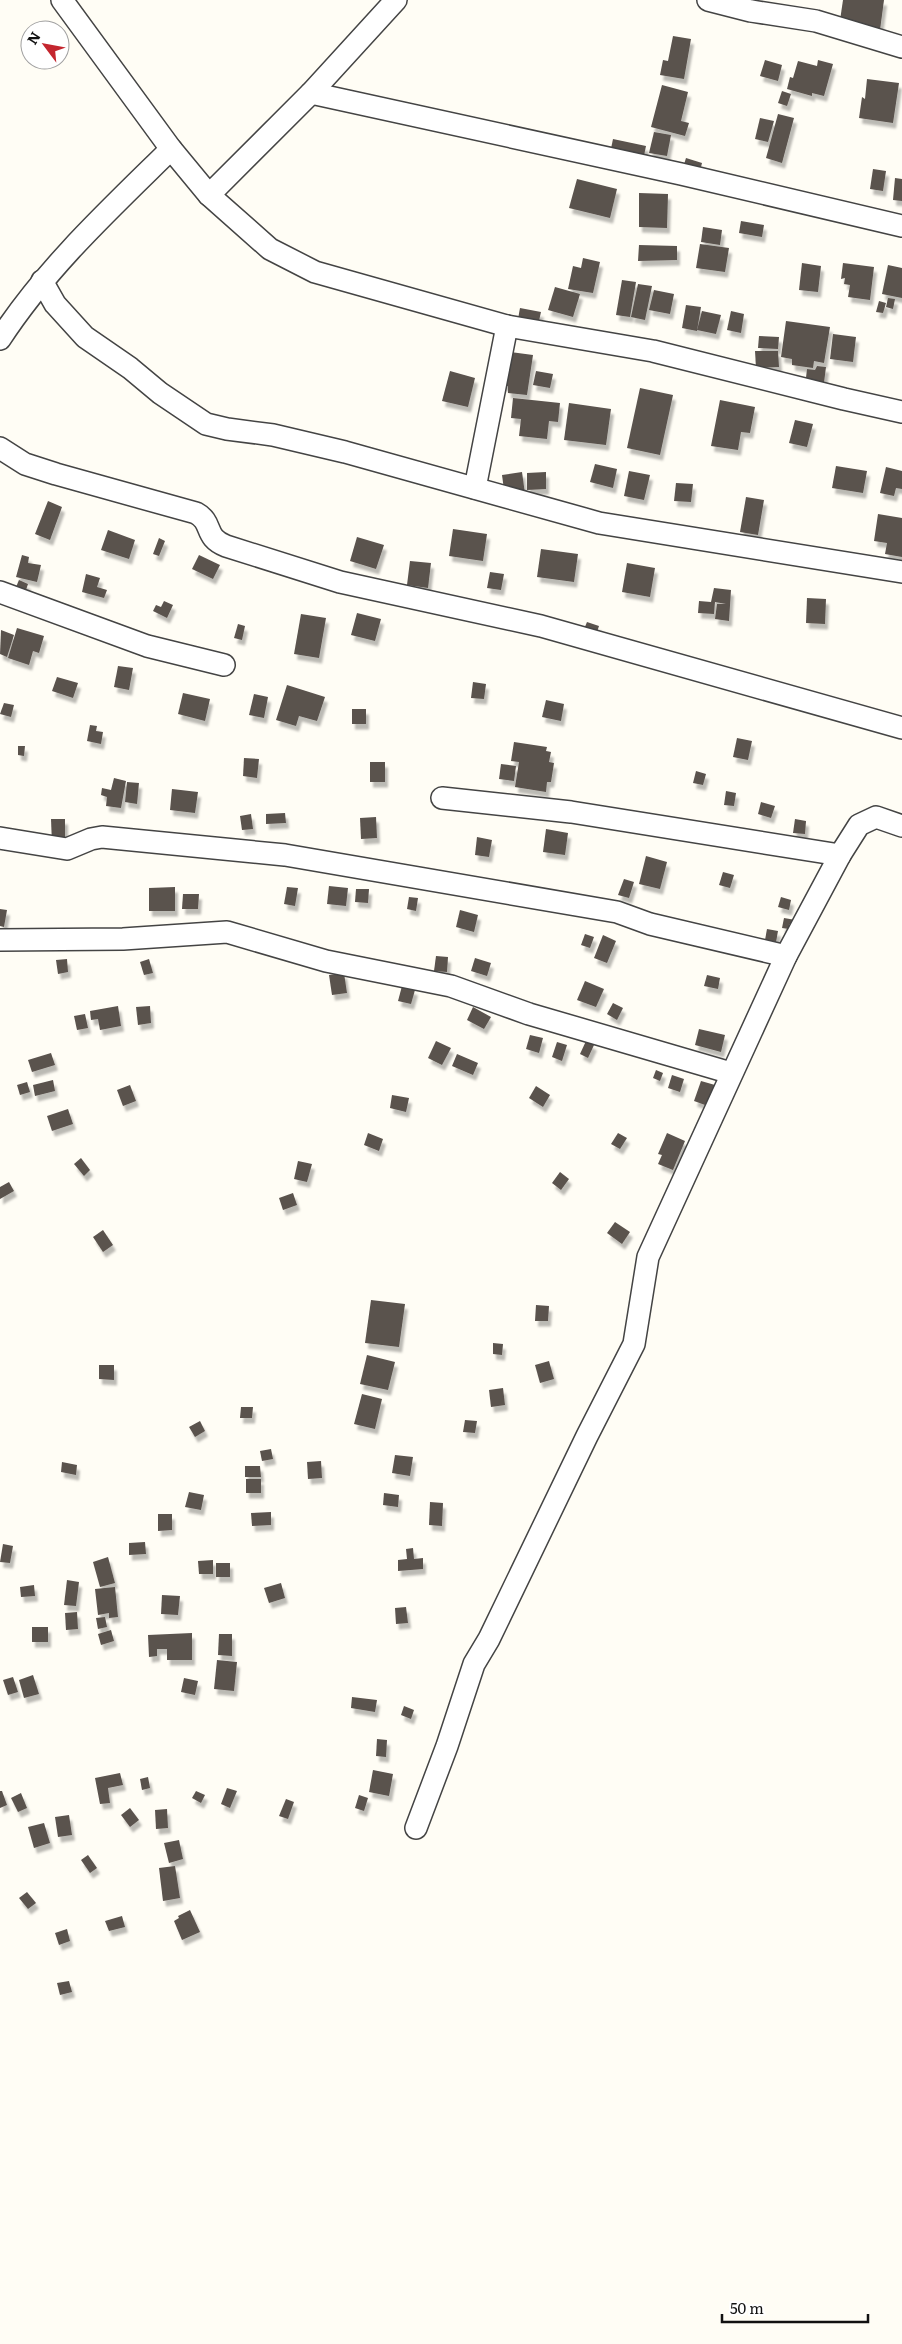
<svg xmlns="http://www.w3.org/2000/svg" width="902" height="2344" font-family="Literata,serif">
<defs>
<filter id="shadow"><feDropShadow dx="3" dy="5.5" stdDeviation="1" flood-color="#0004"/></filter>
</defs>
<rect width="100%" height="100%" fill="#fffdf5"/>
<g fill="#5a524d" filter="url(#shadow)">
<polygon points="843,0 884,0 880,30 838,34"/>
<polygon points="673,36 691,39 684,79 660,75 663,60 668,61"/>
<polygon points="765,60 782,65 778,81 760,76"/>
<polygon points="818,60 833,64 824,96 812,93 812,96 787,89 790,77 793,78 798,61 817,66"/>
<polygon points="867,79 899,83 893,123 859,118 862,97 865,99"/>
<polygon points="662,85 688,92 681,121 689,123 685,136 651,127"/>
<polygon points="782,91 791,94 787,106 778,103"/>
<polygon points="778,114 794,118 782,163 766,158"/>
<polygon points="760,118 774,121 768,142 755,139"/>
<polygon points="654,132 671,135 667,156 649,153"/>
<polygon points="613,139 646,146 641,170 608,163"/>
<polygon points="686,158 702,163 698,179 681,174"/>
<polygon points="873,169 886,171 883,191 870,189"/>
<polygon points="895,178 902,179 902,201 893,200"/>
<polygon points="577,179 617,189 610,218 569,208"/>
<polygon points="639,193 668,194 667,228 639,227"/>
<polygon points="741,221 764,225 762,237 739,233"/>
<polygon points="703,227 722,230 720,245 701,242"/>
<polygon points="700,244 729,248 725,272 696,268"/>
<polygon points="639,245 677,246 677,260 638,261"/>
<polygon points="583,258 600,262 593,293 568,289 573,266 581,268"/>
<polygon points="802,263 821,266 818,292 799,290"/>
<polygon points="843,263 874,267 870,300 848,297 850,285 844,284 845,278 841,279"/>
<polygon points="888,265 902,268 902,298 882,294"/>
<polygon points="622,280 636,282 630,317 616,315"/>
<polygon points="638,284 652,286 645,320 631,317"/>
<polygon points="555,287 580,294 573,317 548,310"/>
<polygon points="654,290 674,294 670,314 649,310"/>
<polygon points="888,298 895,299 893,309 886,307"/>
<polygon points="879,301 886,303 883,313 876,312"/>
<polygon points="686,305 701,307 697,331 682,328"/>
<polygon points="520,308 541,312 536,334 516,330"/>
<polygon points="702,311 721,315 716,334 697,330"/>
<polygon points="731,311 744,314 741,333 727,330"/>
<polygon points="786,321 830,327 824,363 814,361 813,368 792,365 792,359 781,357"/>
<polygon points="833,334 856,337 853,362 830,359"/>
<polygon points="759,336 779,337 778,349 758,348"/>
<polygon points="496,350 533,355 527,395 508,393 508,386 499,385"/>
<polygon points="755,351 778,351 779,367 756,368"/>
<polygon points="817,366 826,367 822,398 804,395 807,369 815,370"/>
<polygon points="450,371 475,378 468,407 442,401"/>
<polygon points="536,371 553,374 550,388 533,385"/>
<polygon points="640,388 673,395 660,455 627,448"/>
<polygon points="513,398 560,403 558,422 549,421 547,439 519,436 521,419 511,418"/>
<polygon points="720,400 755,407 750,433 741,432 738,450 711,446"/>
<polygon points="569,403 611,409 606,445 564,440"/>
<polygon points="795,420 813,424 807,447 789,443"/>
<polygon points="595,464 617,469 613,488 590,482"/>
<polygon points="836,466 867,471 863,493 832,488"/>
<polygon points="886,467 902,471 902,489 896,488 894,496 880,493"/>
<polygon points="629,471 650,475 644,500 624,496"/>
<polygon points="522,472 525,494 505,497 502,475"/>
<polygon points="546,472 546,489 527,490 527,473"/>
<polygon points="676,483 693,484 691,502 674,501"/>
<polygon points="746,497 764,500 758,535 740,532"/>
<polygon points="48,501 62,507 50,540 35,534"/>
<polygon points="878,514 902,518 902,557 885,554 887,543 874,541"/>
<polygon points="453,529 487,534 483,561 449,556"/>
<polygon points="108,530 135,540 129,559 101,550"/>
<polygon points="357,537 384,545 376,569 350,561"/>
<polygon points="159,538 165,541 159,556 153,554"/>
<polygon points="541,549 578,554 574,582 537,577"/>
<polygon points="22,555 29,557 28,563 41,565 37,582 16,577"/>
<polygon points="199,555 220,565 213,579 192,569"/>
<polygon points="410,561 431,563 428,588 407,585"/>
<polygon points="627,563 655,568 650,597 622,592"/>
<polygon points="490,572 504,574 501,590 487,588"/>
<polygon points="86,574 100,578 97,587 107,590 104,598 82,592"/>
<polygon points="19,580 28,584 26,590 16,587"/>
<polygon points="714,588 731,590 729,621 715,619 717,604 726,604 715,602 714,614 698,613 699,601 711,602"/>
<polygon points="807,598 826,599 825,624 806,623"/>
<polygon points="164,601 173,605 167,618 153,611 156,605 161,607"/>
<polygon points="357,613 381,619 375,641 351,635"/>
<polygon points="301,614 326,618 319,658 294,654"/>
<polygon points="587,622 599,626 595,638 582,634"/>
<polygon points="238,624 245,626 242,640 234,638"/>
<polygon points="17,628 44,636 39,653 33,651 29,665 8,658"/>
<polygon points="1,630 14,635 7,657 0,654"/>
<polygon points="118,666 133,668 129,690 114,687"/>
<polygon points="57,677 78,683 73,698 52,691"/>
<polygon points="473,682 486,684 484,699 471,698"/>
<polygon points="287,685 325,697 317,721 299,716 296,726 276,720"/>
<polygon points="183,693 210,699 205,721 178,714"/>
<polygon points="254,694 268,697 264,718 249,715"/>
<polygon points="546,700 564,704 561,721 542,717"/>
<polygon points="4,703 14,705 11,717 0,714"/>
<rect x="352" y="709" width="14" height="15"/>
<polygon points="90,725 97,726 96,731 103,732 101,744 87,741"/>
<polygon points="737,738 752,741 748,760 733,757"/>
<polygon points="514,742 547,747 546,751 551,752 549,762 554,763 551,782 547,782 546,792 515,787 519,762 511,761"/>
<polygon points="18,746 25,746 24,756 18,755"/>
<polygon points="244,758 259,759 257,778 243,776"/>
<rect x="370" y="762" width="15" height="20"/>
<polygon points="501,764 516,766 514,781 499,779"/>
<polygon points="696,771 706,774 703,785 693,783"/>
<polygon points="114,778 126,781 121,808 106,806 107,797 101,795 102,788 111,790"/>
<polygon points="127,782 139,783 137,804 125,802"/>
<polygon points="172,789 198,792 195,813 170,810"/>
<polygon points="726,791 736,793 734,806 724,805"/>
<polygon points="761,802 775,806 771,818 758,814"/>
<polygon points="285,813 286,823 266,824 266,814"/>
<polygon points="251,814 253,829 242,830 240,816"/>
<polygon points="376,817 377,838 361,839 360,818"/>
<polygon points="51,819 65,819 65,844 52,844"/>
<polygon points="795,819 806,821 805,834 793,833"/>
<polygon points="546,829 568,833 565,855 543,852"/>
<polygon points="477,837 492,840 489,857 475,855"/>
<polygon points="646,856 667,862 660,889 639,884"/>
<polygon points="723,872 734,875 730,888 719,885"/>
<polygon points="624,879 634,882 629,898 618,895"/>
<polygon points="329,886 348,888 346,906 327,904"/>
<polygon points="175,887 175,911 149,911 149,888"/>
<polygon points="287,887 298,888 295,906 284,904"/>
<polygon points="356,889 369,889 368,903 355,902"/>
<polygon points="183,894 199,894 198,909 182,909"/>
<polygon points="409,897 418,898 416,911 407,909"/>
<polygon points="781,897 791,900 789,910 778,907"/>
<polygon points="0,909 7,910 4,927 0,926"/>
<polygon points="460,910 478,915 474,932 456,927"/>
<polygon points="784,918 807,922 806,927 789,924 789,929 782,928"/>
<polygon points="767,929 778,931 776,942 765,940"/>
<polygon points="585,934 594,937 590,948 581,945"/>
<polygon points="603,935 616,941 607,963 594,958"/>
<polygon points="436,956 448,957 447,972 434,971"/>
<polygon points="475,958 491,963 487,976 471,971"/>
<polygon points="67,959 68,972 58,974 56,960"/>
<polygon points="149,959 153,973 144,975 140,962"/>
<polygon points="344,973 347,993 332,995 329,975"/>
<polygon points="707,975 720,978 718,989 704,986"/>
<polygon points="585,981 604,989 596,1007 577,1000"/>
<polygon points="402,986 415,990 411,1004 398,1001"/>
<polygon points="613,1003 623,1008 617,1020 607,1014"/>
<polygon points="118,1006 121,1026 100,1030 98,1019 91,1020 90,1011"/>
<polygon points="150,1006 151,1023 138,1025 136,1007"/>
<polygon points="473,1007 491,1017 484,1029 467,1020"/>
<polygon points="85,1014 88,1028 77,1030 74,1016"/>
<polygon points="699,1029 725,1035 721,1052 695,1045"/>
<polygon points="530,1035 543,1038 539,1053 526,1049"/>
<polygon points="436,1041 451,1048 442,1065 428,1058"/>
<polygon points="586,1041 594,1045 588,1058 580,1054"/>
<polygon points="557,1042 567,1045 562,1061 552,1057"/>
<polygon points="51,1053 55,1065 32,1072 28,1060"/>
<polygon points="457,1054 478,1063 473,1075 452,1066"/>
<polygon points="656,1070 663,1073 660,1081 653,1078"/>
<polygon points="672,1075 684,1079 680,1092 668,1088"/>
<polygon points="53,1080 55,1091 35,1096 33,1085"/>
<polygon points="701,1081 715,1085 708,1106 694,1101"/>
<polygon points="27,1082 30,1092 20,1095 17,1085"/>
<polygon points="130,1085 136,1101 123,1106 117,1090"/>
<polygon points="536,1086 550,1095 543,1107 529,1098"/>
<polygon points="392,1095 409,1098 406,1112 390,1108"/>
<polygon points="68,1109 73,1124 52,1131 47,1116"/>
<polygon points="368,1133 383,1139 379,1151 364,1145"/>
<polygon points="618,1133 627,1138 620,1149 611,1144"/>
<polygon points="667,1133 685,1141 673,1170 658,1164 662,1155 658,1154"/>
<polygon points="81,1158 90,1170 84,1176 74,1164"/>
<polygon points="298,1161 312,1164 307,1182 294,1179"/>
<polygon points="560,1172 569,1179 561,1190 552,1183"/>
<polygon points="9,1182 14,1191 0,1199 0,1187"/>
<polygon points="293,1193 297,1205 283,1210 279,1198"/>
<polygon points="615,1222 630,1232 622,1244 607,1233"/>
<polygon points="103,1230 113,1245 103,1252 93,1237"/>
<polygon points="371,1300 405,1304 399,1347 365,1343"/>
<polygon points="536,1305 549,1306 548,1321 535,1321"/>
<polygon points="493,1343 503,1344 502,1355 493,1354"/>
<polygon points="367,1355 395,1362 388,1390 360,1384"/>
<polygon points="549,1361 554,1379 540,1383 535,1365"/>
<polygon points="99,1365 114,1365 114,1380 99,1379"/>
<polygon points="503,1388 505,1405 491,1407 489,1390"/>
<polygon points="362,1394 382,1399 375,1429 354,1424"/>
<polygon points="241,1407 253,1407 252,1418 240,1418"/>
<polygon points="465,1420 477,1421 475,1433 463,1432"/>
<polygon points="200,1421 205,1431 195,1437 189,1427"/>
<polygon points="271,1449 273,1459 262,1461 260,1451"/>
<polygon points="395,1455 413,1457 410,1476 392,1473"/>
<polygon points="321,1461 322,1478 308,1479 307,1462"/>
<polygon points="62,1462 77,1465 76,1475 61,1472"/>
<polygon points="245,1466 260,1466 261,1477 245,1477"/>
<rect x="246" y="1479" width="15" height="14"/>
<polygon points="189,1492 204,1495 201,1510 185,1507"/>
<polygon points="384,1493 399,1495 398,1507 383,1505"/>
<polygon points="430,1502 443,1503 442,1526 429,1525"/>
<polygon points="271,1512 271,1525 252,1526 251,1513"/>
<polygon points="158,1514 172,1514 172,1530 158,1531"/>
<polygon points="145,1542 146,1554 129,1555 129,1543"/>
<polygon points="3,1544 13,1546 10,1563 0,1562"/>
<polygon points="413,1548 414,1559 423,1558 423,1569 398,1571 398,1560 407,1559 406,1549"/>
<polygon points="108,1557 115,1583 100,1587 93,1562"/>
<polygon points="213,1560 213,1574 199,1574 198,1561"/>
<rect x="216" y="1563" width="14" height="14"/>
<polygon points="67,1580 79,1582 76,1606 64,1605"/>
<polygon points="281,1583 285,1598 269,1603 264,1588"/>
<polygon points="34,1585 35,1596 21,1597 20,1587"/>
<polygon points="115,1587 118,1617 109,1618 109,1613 98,1615 95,1589"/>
<polygon points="162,1595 180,1596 178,1615 161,1614"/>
<polygon points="406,1607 408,1623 396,1624 395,1608"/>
<polygon points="77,1612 78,1629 66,1630 65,1613"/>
<polygon points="105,1617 107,1627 98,1629 96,1618"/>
<rect x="32" y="1627" width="16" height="15"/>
<polygon points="111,1630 114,1641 101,1645 98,1634"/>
<polygon points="192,1633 192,1660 167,1660 167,1649 157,1649 157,1656 149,1657 148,1635"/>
<polygon points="219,1634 232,1634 232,1656 218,1655"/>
<polygon points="217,1660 237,1662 234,1691 214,1689"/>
<polygon points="33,1675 39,1694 24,1698 19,1680"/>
<polygon points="13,1677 18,1692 8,1695 3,1680"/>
<polygon points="184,1678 198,1681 195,1695 181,1692"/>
<polygon points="352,1697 377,1700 375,1712 351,1708"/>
<polygon points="404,1706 414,1710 411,1719 401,1715"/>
<polygon points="377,1739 387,1740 386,1757 376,1756"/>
<polygon points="373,1770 393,1774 389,1796 369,1792"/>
<polygon points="120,1773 123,1785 108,1788 110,1803 100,1804 95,1778"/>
<polygon points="148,1777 150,1788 142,1790 140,1779"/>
<polygon points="227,1788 237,1791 230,1808 221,1804"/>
<polygon points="0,1791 2,1791 7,1805 0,1808"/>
<polygon points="196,1791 205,1795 201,1803 192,1798"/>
<polygon points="21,1793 27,1808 18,1812 11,1798"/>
<polygon points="359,1795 368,1798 364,1811 355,1808"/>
<polygon points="286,1799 294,1802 288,1819 279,1816"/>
<polygon points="130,1808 139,1820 130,1827 121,1815"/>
<polygon points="167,1809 168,1828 156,1829 155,1810"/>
<polygon points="69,1815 72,1835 58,1837 55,1817"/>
<polygon points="44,1823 50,1843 34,1848 28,1827"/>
<polygon points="179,1840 183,1859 169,1863 164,1843"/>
<polygon points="88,1855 97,1868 90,1873 81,1860"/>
<polygon points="175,1866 180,1898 163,1901 159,1868"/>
<polygon points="27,1892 36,1903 28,1909 19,1898"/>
<polygon points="190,1910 200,1932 182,1940 174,1921 179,1918 178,1916"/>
<polygon points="122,1916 125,1927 109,1931 105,1921"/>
<polygon points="67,1929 70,1941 59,1945 55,1933"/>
<polygon points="69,1981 72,1992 60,1995 57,1983"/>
</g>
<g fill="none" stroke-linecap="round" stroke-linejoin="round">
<g stroke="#444" stroke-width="24">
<g id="street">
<polyline points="62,0 171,149 209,195 270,249 315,272 507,326 653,351 844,399 902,412"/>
<polyline points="708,0 751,11 816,21 902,47"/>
<polyline points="311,93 681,174 902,226"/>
<polyline points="209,195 311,93 396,0"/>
<polyline points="42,281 55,304 85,337 130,368 160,393 206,424 227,429 273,435 345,452 599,523 902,572"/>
<path d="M0,339C47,267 110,209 171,149"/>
<path d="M0,448L25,464L56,474L196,513C214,523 203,537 226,546L340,582L541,626L902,728"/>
<polyline points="475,488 507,326"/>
<polyline points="0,592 147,646 224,665"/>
<polyline points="442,798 571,812 840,855"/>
<polyline points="0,838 67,849 91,839 102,837 285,855 617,912 650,924 786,956"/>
<polyline points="0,940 123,939 227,932 326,961 451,986 529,1014 731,1073"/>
<polyline points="416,1828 447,1746 474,1664 489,1639 587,1436 634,1344 648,1257 786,956 840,855 859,825 876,817 902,826"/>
</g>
</g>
<use href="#street" stroke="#fff" stroke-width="21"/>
</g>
<g transform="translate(45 45) rotate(302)"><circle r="24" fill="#ffffff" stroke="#a0a0a0"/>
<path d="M0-4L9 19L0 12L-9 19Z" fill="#c4262e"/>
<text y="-8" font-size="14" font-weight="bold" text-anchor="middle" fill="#111111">N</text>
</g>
<path d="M722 2314v8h146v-8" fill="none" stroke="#111111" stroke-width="2.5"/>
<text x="730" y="2314" font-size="15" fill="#111111" stroke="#ffffff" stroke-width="4" paint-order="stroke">50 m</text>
</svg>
